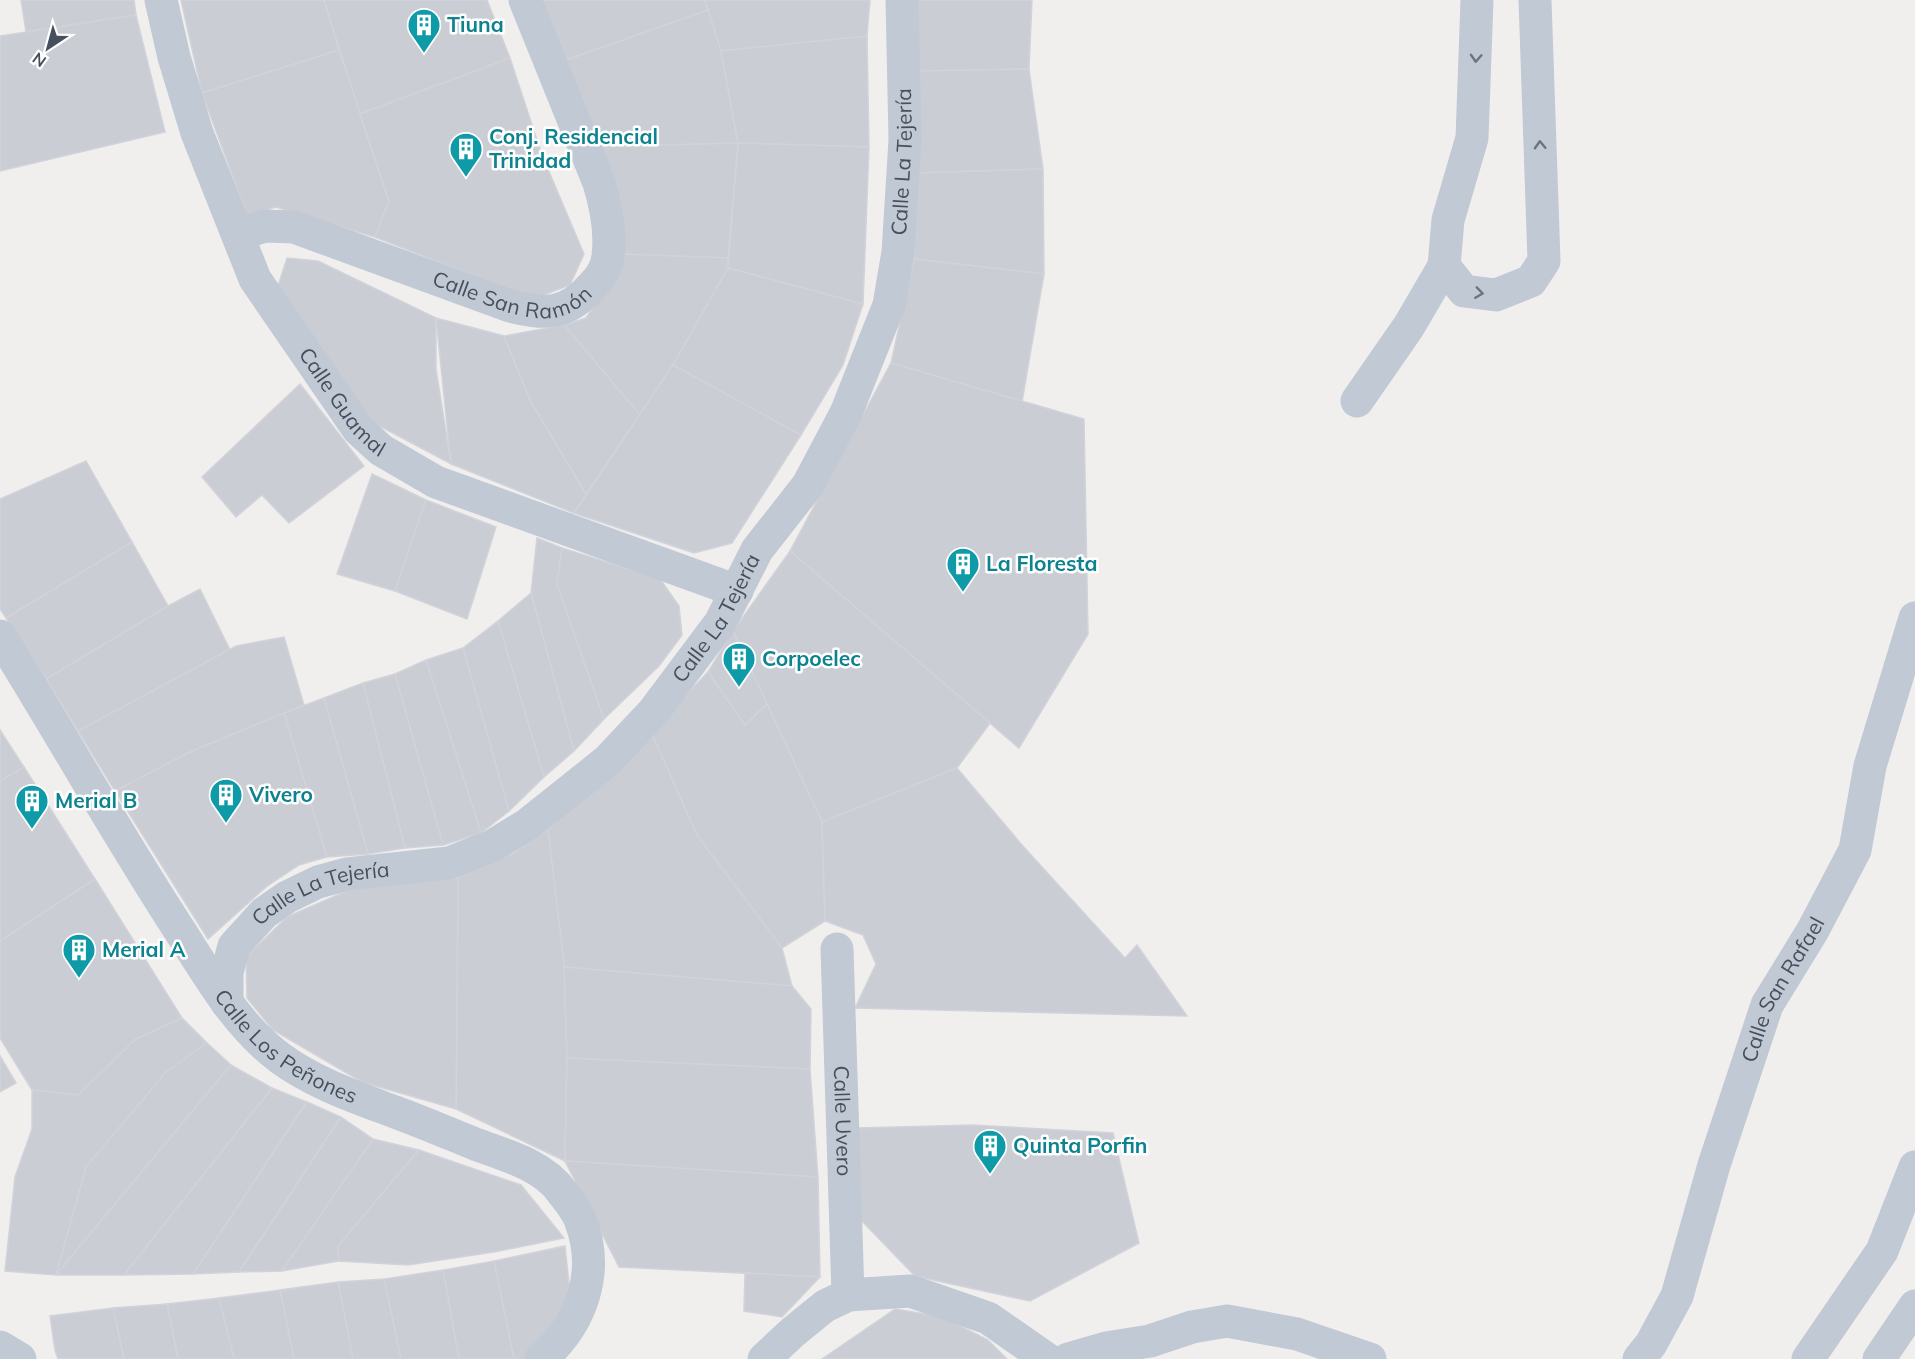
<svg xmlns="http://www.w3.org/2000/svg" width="1915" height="1359" font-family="Mulish,sans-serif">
<rect width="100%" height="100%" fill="#f1efee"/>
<g fill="#cacdd4" stroke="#d2d3da" stroke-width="1.5">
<polygon points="21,0 134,0 136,15 26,32"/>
<polygon points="181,0 324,0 339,50 202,93"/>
<polygon points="324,0 487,0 510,58 360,114"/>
<polygon points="531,0 705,0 708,10 558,63"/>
<polygon points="705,0 870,0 867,36 721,51"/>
<polygon points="917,0 1032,0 1029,69 914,71"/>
<polygon points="708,10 721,51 738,143 596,147 558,63"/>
<polygon points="136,15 165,132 0,171 0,36"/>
<polygon points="867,36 869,147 738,143 721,51"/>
<polygon points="339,50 389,201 375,237 276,207 247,215 202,93"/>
<polygon points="510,58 542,155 584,254 570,285 533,299 375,237 389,201 360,114"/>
<polygon points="1029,69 1043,169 914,173 914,71"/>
<polygon points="738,143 869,147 863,304 728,268"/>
<polygon points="738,143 728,258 622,254 596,147"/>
<polygon points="1043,169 1044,274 914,259 914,173"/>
<polygon points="622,254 728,258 728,268 673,365 640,415 564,325 586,318 609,284"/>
<polygon points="287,258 318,261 436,318 436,369 451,464 370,421 277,289"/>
<polygon points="914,259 1044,274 1022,402 891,363"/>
<polygon points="728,268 863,304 843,365 801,435 673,365"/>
<polygon points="436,318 504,336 531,402 586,494 574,513 451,464"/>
<polygon points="564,325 640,415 586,494 531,402 504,336"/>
<polygon points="891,363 1084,419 1088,634 1019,748 790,551"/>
<polygon points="673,365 801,435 732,543 694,553 574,513"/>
<polygon points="300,384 364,466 289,523 262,495 236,517 202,477"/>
<polygon points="86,461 132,542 6,618 0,609 0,499"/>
<polygon points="372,474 426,500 395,591 337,574"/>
<polygon points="426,500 496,527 467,619 395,591"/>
<polygon points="537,538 562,548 557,584 604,719 574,751 531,593"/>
<polygon points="132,542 168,606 46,679 6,618"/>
<polygon points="562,548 660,579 679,606 682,635 659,666 604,719 557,584"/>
<polygon points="790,551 990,723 957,768 822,822 733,631"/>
<polygon points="200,589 230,650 78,731 46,679 168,606"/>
<polygon points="531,593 574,751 544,777 498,621"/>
<polygon points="498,621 544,777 509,811 463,648"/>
<polygon points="733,631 767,704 745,725 708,672"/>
<polygon points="284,637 304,705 188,753 115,791 78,731 236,646"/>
<polygon points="463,648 509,811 481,833 426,660"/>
<polygon points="426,660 481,833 443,845 395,674"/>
<polygon points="708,672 745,725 767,704 822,822 825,921 782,948 697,835 651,732"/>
<polygon points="395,674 443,845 405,848 363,683"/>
<polygon points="363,683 405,848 368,854 324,698"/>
<polygon points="324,698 368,854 327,857 284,713"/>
<polygon points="284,713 327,857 299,865 266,887 208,939 115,791 188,753"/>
<polygon points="0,730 24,767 0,782"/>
<polygon points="651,732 697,835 782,948 792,986 564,967 548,830"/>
<polygon points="24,767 95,879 0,941 0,781"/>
<polygon points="957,768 1022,845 1125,958 1137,945 1187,1016 855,1008 876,964 863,935 825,921 822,822"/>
<polygon points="548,830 568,997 565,1161 456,1109 458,877 512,854"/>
<polygon points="458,877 456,1109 362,1082 273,1030 247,998 246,957 287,917 349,890"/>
<polygon points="95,879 182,1018 136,1039 78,1095 32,1090 0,1038 0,941"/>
<polygon points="564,967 792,986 811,1009 810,1069 567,1058"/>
<polygon points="182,1018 207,1043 166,1072 86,1167 56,1275 5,1271 15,1177 32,1129 32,1090 78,1095 136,1039"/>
<polygon points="207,1043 231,1065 56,1275 86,1167 166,1072"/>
<polygon points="0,1056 16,1083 0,1092"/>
<polygon points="567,1058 810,1069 818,1177 565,1161"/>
<polygon points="231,1065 272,1088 124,1275 56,1275"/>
<polygon points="272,1088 307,1102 193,1274 124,1275"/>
<polygon points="307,1102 341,1117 239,1272 193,1274"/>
<polygon points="341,1117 373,1139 282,1271 239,1272"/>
<polygon points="972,1125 1113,1133 1139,1243 1030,1301 915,1276 857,1216 858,1128"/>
<polygon points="373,1139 419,1150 338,1246 339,1261 282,1271"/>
<polygon points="419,1150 521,1185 564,1238 494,1252 408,1265 339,1261 338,1246"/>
<polygon points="565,1161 818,1177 820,1277 619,1267"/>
<polygon points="565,1246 570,1293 537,1352 524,1359 514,1359 494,1261"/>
<polygon points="494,1261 514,1359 459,1359 443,1270"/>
<polygon points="443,1270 459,1359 401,1359 384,1279"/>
<polygon points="745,1273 820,1277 782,1317 744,1311"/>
<polygon points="384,1279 401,1359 353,1359 338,1282"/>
<polygon points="338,1282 353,1359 294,1359 280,1290"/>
<polygon points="280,1290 294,1359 234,1359 219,1298"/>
<polygon points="219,1298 234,1359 178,1359 167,1304"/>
<polygon points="167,1304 178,1359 124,1359 113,1308"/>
<polygon points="113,1308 124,1359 58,1359 55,1350 50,1316"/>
<polygon points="895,1309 943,1317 988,1340 1007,1359 822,1359"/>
</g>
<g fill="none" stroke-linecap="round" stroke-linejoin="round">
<g stroke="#c1c9d4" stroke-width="33">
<path id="s1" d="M161,0L174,57L197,133L255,279L358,429L381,450L436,482L737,591"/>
<polyline points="1477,0 1472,138 1448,220 1444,266 1464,291 1496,295 1531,281 1544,261 1535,0"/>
<path id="s2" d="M239,234L265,226L294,227L510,306C547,315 567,315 593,285C600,278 607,267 608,256C611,232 606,206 599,183L525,0"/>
<polyline points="1357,401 1409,326 1444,266"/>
<path id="s3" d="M0,636C61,734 117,834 180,931C209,976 236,1025 280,1058C314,1083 355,1097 395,1112C422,1122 448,1133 475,1144C505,1155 543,1165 562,1192C569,1201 578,1212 581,1222C600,1273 581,1325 541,1359"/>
<path id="s4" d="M837,949L848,1295"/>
<path id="s5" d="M227,1003V972L234,946L264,913L287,897L318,882L347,874L449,863L492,846L528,824L607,761L654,711L720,623L757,550L808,485L846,413L889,305L898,252L905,140L902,0"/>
<polyline points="0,1347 20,1359"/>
<polyline points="764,1359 793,1332 825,1306 848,1295 910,1291 988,1318 1047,1359"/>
<polyline points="1068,1359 1106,1348 1150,1341 1192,1327 1227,1321 1297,1334 1370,1359"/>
<path id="s6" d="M1639,1359L1651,1344L1677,1296L1714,1165L1767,1005L1813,930L1855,850L1870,766L1915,618"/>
<polyline points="1808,1359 1882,1251 1915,1167"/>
<polyline points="1879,1359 1915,1306"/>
</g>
</g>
<defs><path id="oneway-chevron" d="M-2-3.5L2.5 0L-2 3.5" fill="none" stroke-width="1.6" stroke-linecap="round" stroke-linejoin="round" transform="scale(1.5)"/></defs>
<g stroke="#6b7481">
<use href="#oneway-chevron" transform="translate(1476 58) rotate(93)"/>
<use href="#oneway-chevron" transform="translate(1540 145) rotate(-92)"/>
<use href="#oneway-chevron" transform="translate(1479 293) rotate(8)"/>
</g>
<defs>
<g id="building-pin" transform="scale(1.725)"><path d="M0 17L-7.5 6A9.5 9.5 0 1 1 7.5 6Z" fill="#0f9aa8" stroke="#fff"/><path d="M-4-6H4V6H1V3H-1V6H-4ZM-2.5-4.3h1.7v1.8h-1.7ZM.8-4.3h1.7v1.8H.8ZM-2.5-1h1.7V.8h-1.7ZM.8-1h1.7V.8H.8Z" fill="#fff"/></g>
</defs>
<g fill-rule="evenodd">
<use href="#building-pin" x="424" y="25"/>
<use href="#building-pin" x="466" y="149"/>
<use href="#building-pin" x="963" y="564"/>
<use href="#building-pin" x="739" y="659"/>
<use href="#building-pin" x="226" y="795"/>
<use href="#building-pin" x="32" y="801"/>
<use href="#building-pin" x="79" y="950"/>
<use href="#building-pin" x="990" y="1146"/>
</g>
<g text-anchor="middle" stroke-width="5" stroke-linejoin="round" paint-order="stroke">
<g font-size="21" font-weight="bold" fill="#0d838f" stroke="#fff" text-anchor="start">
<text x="447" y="32">Tiuna</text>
<text x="489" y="144">Conj. Residencial<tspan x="489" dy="24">Trinidad</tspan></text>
<text x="986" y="571">La Floresta</text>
<text x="762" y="666">Corpoelec</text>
<text x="249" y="802">Vivero</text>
<text x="55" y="808">Merial B</text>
<text x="102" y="957">Merial A</text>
<text x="1013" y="1153">Quinta Porfin</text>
</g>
<g font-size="21" fill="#464f5d" stroke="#fff">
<text dy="7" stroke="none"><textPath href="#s5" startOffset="1172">Calle La Tejería</textPath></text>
<text dy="7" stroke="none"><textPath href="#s2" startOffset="288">Calle San Ramón</textPath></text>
<text dy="7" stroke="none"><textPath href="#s1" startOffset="446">Calle Guamal</textPath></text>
<text dy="7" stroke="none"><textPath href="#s5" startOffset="668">Calle La Tejería</textPath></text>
<text dy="7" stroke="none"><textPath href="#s5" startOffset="164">Calle La Tejería</textPath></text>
<text dy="7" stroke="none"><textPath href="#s6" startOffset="399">Calle San Rafael</textPath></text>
<text dy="7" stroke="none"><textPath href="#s3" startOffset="506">Calle Los Peñones</textPath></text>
<text dy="7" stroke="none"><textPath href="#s4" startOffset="172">Calle Uvero</textPath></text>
</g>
</g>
<g transform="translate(48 48) rotate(216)" stroke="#ffffff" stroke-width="4.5" paint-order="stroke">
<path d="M0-4.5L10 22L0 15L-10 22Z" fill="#464f5d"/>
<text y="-9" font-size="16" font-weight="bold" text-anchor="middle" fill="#464f5d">N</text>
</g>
</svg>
